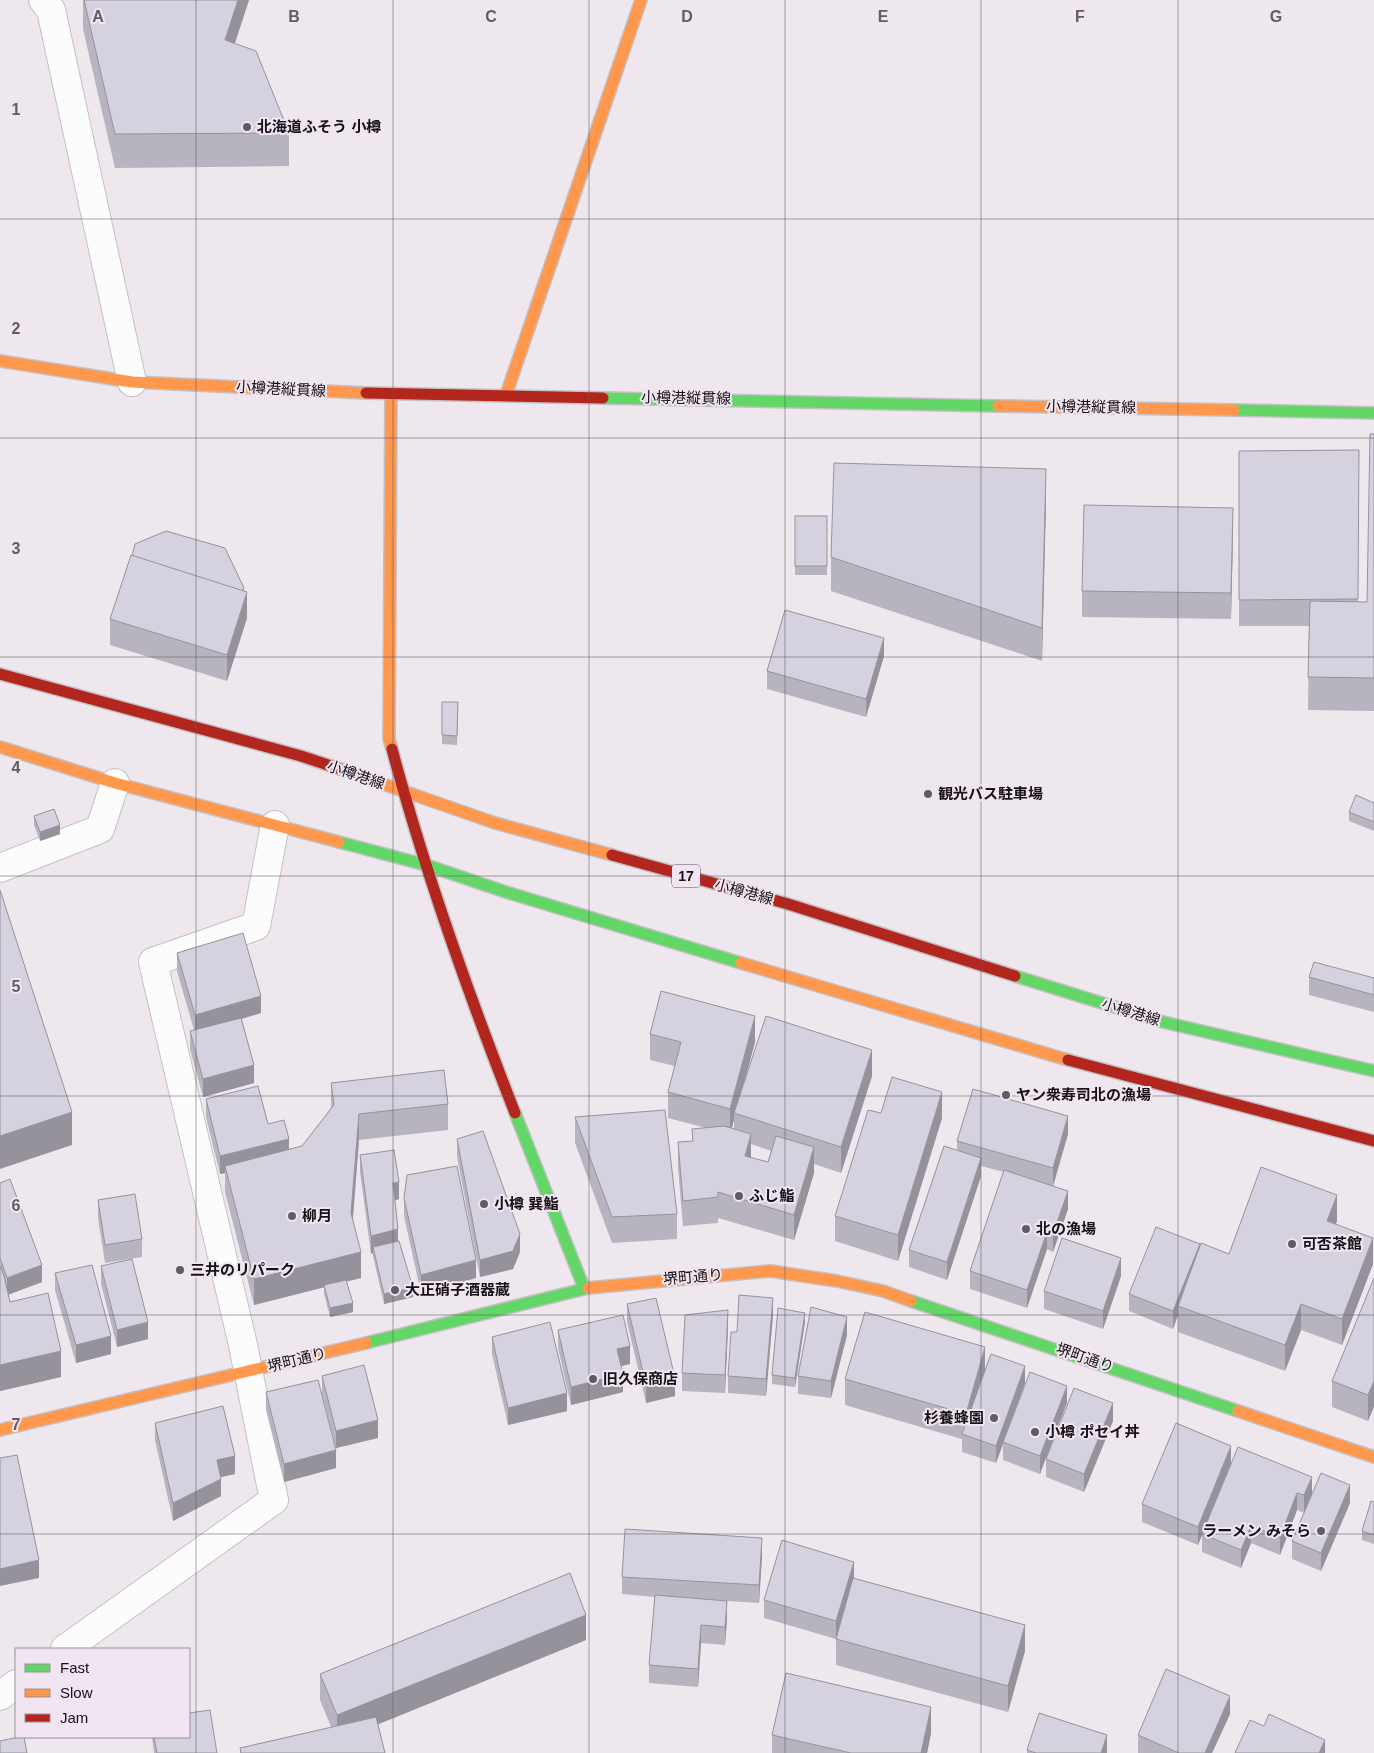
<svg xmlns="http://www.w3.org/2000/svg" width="1374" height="1753" font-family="Helvetica,'Noto Sans JP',sans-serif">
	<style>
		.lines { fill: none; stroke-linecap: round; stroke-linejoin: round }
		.street-casing { stroke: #c4c0c4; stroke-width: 30 }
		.fast-casing { stroke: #c4c0c4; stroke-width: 14 }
		.slow-casing { stroke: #c4c0c4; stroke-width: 14 }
		.jam-casing { stroke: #c4c0c4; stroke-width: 14 }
		.street { stroke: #fcfcfc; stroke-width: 28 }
		.fast { stroke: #63d668; stroke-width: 11 }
		.slow { stroke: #ff974d; stroke-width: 11 }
		.jam { stroke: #b3261e; stroke-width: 11 }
		.wall { fill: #b7b4c0; fill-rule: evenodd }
		.shaded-wall { fill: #95929c }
		.building { fill: #d5d1df; stroke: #95929c }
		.grid { fill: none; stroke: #615c61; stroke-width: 1; stroke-opacity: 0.55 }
		.poi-dot { fill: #615c61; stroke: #f1e5f1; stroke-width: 2 }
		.labels { text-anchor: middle; stroke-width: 4; stroke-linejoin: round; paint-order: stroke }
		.shield { fill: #f1e5f1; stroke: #575157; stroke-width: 1 }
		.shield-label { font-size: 14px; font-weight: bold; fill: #151115 }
		.poi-label { font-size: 15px; font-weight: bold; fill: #151115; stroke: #f1e5f1; text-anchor: start }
		.street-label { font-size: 15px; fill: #151115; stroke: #f1e5f1 }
		.grid-label { font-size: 16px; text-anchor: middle; font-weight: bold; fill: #615c61; stroke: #f1e5f1; stroke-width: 4; stroke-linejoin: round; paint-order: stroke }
	</style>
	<rect width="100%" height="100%" fill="#eee8ee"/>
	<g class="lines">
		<defs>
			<g id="street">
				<path d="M43 0 51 10 132 382"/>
				<path d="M0 868 100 829 115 783"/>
				<path d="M65 1649 274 1500 243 1345 153 962 256 926 275 825"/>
				<path d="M0 1696 16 1684"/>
			</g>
			<g id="fast">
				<path d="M603 398 998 406"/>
				<path d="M1234 410 1374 413"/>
				<path d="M339 842 426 865 509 893 741 963"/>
				<path d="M1015 976 1163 1022 1374 1071"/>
				<path d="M515 1113 584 1288"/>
				<path d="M911 1301 1238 1411"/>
				<path d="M366 1343 588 1288"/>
			</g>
			<g id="slow">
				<path d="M0 361 132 382 366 393"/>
				<path d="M391 394 389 739 392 749"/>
				<path d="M506 395 641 0"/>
				<path d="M998 406 1234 410"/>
				<path d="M0 747 115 783 339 842"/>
				<path d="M340 769 495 823 612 855"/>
				<path d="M741 963 1068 1060"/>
				<path d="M588 1288 770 1271 837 1281 883 1291 911 1301"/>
				<path d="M1238 1411 1374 1457"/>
				<path d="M0 1430 366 1343"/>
			</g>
			<g id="jam">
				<path d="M366 393 603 398"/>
				<path d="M0 674 301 756 340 769"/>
				<path d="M392 749C425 873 468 993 515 1113"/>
				<path d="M612 855 788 904 1015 976"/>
				<path d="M1068 1060 1374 1141"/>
			</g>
		</defs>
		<!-- street casing -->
		<use href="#street" class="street-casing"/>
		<!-- fast casing -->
		<use href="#fast" class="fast-casing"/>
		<!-- slow casing -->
		<use href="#slow" class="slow-casing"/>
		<!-- jam casing -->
		<use href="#jam" class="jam-casing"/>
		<!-- street -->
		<use href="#street" class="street"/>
		<!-- fast -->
		<use href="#fast" class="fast"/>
		<!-- slow -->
		<use href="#slow" class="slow"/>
		<!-- jam -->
		<use href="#jam" class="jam"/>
	</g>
	<!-- wall -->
	<g class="wall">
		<path d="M83 0H249L235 43 289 133V166L115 168 83 29Z"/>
		<path d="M1374 434V711L1308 710 1309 626H1239V451L1359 450 1358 602H1367Z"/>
		<path d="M1046 502 1042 661 831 591V557Z"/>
		<rect x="795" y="516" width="32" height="59"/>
		<path d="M1233 533 1231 619 1082 617V591Z"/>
		<path d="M244 591 247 618 227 681 110 645V619Z"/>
		<path d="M884 656 866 717 767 689V671Z"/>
		<path d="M442 702H458L457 745 442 744Z"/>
		<path d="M1374 803V831L1349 821V812Z"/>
		<path d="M34 816 60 834 40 841 34 825Z"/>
		<path d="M177 953 261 1013 242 1019 254 1083 203 1097 190 1049V1031L194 1030 177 971Z"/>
		<path d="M1309 977 1374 978V1012L1309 995Z"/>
		<path d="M650 1034 755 1042 744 1083 872 1076 841 1173 814 1164V1173L794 1240 718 1218V1223L683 1226 678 1168V1142L692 1141V1129L706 1128 668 1118V1092L675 1066 650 1060ZM734 1119V1129H732ZM751 1144 771 1151 768 1162 751 1158Z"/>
		<path d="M331 1083 448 1104V1130L359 1140 353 1220 361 1278 346 1281 353 1312 330 1317 324 1294V1287L254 1305 225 1192V1173L220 1174 206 1117V1099L268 1124 289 1149 302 1146 331 1108Z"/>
		<path d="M881 1113 942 1118 898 1261 835 1241V1216Z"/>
		<path d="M575 1117 677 1214V1239L612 1243 575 1143Z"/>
		<path d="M1068 1134 1053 1186 1068 1209 1053 1252 1047 1249 1027 1308 970 1289V1271L1004 1172 981 1166V1176L947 1280 909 1267V1250L957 1150V1141Z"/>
		<path d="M457 1139 520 1252 513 1269 480 1277 457 1157Z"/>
		<path d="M360 1155 399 1199 395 1201 398 1241 413 1297 384 1304 373 1256V1253L371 1254 360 1172Z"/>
		<path d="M0 1183 42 1282 8 1295 10 1302 61 1377 0 1391Z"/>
		<path d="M404 1198 476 1278 421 1293 404 1216Z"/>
		<path d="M98 1200 142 1239V1257L105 1263 98 1218Z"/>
		<path d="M1337 1221 1336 1224 1373 1264 1342 1345 1301 1330 1285 1371 1178 1332V1315L1173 1329 1129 1311V1294L1200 1248 1229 1254Z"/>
		<path d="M101 1266 148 1339 117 1347 101 1284Z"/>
		<path d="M55 1273 111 1354 76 1363 55 1290Z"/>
		<path d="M1121 1276 1103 1329 1044 1309V1291Z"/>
		<path d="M1374 1278 1368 1421 1332 1407V1381Z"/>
		<path d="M627 1304 675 1396 646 1403 627 1322Z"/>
		<path d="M773 1315 766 1396 728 1393V1376L737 1332Z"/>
		<path d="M805 1322 795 1387 772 1384V1375Z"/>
		<path d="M728 1328 725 1393 682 1391V1373Z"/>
		<path d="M558 1330 630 1364 621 1366 623 1392 571 1405 558 1348Z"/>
		<path d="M847 1335 831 1398 798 1394V1376Z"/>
		<path d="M492 1337 567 1411 508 1425 492 1354Z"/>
		<path d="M985 1369 1025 1383 1015 1410 1067 1386 1040 1474 1003 1460V1444L996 1463 962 1452V1439L845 1405V1379Z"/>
		<path d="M322 1376 378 1438 336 1448 322 1394Z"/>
		<path d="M266 1392 336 1468 284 1482 266 1410Z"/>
		<path d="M1113 1421 1084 1492 1046 1477V1459Z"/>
		<path d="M155 1423 235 1474 220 1477 221 1496 173 1521 155 1440Z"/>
		<path d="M1231 1463 1312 1494 1350 1503 1321 1571 1292 1559V1541L1304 1513 1297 1510 1280 1555 1251 1543 1241 1568 1202 1552V1534L1215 1504 1198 1545 1142 1522V1504Z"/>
		<path d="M1374 1502V1544L1362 1540V1531Z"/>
		<path d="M762 1556 759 1603 727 1601V1619L725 1645 701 1643 698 1687 649 1683V1665L655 1597 622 1594V1577Z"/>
		<path d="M854 1578 1025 1651 1008 1712 836 1665V1639L764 1618V1600Z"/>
		<path d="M586 1640 378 1724 385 1753H240V1748L331 1727 320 1700V1674Z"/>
		<path d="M1230 1714 1212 1753H1138V1735Z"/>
		<path d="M931 1733 927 1753H772V1735Z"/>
		<path d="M152 1737H189L217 1753H154Z"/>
		<path d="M1027 1750 1106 1753H1027Z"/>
	</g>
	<!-- shaded-wall -->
	<g class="shaded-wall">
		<path d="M238 0H249L225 73V40Z"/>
		<path d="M1046 469V502L1042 661V628Z"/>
		<path d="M1233 508V533L1231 619V593Z"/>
		<path d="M244 588V600L247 592V618L227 681V655L240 593Z"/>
		<path d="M884 638V656L866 717V699Z"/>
		<path d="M60 825V834L40 841V832Z"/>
		<path d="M261 996V1013L195 1032V1015Z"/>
		<path d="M755 1016V1042L736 1113H734V1119L730 1135V1109Z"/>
		<path d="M872 1050V1076L841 1173V1147Z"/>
		<path d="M254 1065V1083L203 1097V1079Z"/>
		<path d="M942 1092V1118L898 1261V1235Z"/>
		<path d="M72 1112V1145L0 1169V1136Z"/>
		<path d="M359 1114V1140L351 1239V1213Z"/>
		<path d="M1068 1116V1134L1053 1186V1168Z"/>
		<path d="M751 1134V1160L745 1156Z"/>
		<path d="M289 1139V1157L225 1166V1173L220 1174V1156Z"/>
		<path d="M814 1147V1173L794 1240V1215Z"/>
		<path d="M981 1158V1176L947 1280V1262Z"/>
		<path d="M399 1182V1199L393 1201V1183Z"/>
		<path d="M1068 1191V1209L1053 1252V1234Z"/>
		<path d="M1337 1195V1221L1327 1247V1221Z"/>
		<path d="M398 1229V1247H373V1253L371 1254V1236Z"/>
		<path d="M1047 1232V1249L1027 1308V1290Z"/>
		<path d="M520 1234V1252L513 1269 480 1277V1260Z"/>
		<path d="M1373 1238V1264L1342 1345V1319Z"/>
		<path d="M1200 1244V1262L1178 1306V1315L1173 1329V1311Z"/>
		<path d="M361 1252V1278L254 1305V1279Z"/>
		<path d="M1121 1258V1276L1103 1329V1311Z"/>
		<path d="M476 1260V1278L421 1293V1275Z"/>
		<path d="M42 1265V1282L7 1295V1278Z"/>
		<path d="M413 1288V1297L384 1304V1294Z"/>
		<path d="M773 1298V1315L766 1396V1379Z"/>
		<path d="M353 1303V1312L330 1317V1308Z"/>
		<path d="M1301 1304V1330L1285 1371V1345Z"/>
		<path d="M728 1310V1328L725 1393V1375Z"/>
		<path d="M805 1313V1322L795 1387V1378Z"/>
		<path d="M847 1317V1335L831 1398V1381Z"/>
		<path d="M148 1322V1339L117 1347V1330Z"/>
		<path d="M111 1336V1354L76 1363V1345Z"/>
		<path d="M630 1346V1364L617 1367V1349Z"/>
		<path d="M985 1347V1373L966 1435V1414Z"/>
		<path d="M61 1351V1377L0 1391V1365Z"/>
		<path d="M1025 1366V1383L996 1463V1446Z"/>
		<path d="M623 1374V1392L571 1405V1387Z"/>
		<path d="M675 1378V1396L646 1403V1385Z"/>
		<path d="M1374 1381V1407L1368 1421V1395Z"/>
		<path d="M1067 1386V1403L1040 1474V1456Z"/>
		<path d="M567 1393V1411L508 1425V1408Z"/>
		<path d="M1113 1403V1421L1084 1492V1474Z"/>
		<path d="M378 1420V1438L336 1448V1431Z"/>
		<path d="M1231 1446V1464L1198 1545V1527Z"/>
		<path d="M336 1450V1468L284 1482V1464Z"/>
		<path d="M235 1456V1474L217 1478V1460Z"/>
		<path d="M1312 1477V1494L1304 1513V1495Z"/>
		<path d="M221 1479V1496L173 1521V1503Z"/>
		<path d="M1350 1485V1503L1321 1571V1553Z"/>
		<path d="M1297 1493V1510L1280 1555V1537Z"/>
		<path d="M1251 1526V1543L1241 1568V1550Z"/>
		<path d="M762 1538V1556L759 1603V1585Z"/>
		<path d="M39 1560V1578L0 1586V1569Z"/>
		<path d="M854 1562V1579L836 1639V1621Z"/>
		<path d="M727 1601V1619L725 1645V1627Z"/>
		<path d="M586 1615V1640L337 1741V1715Z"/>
		<path d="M701 1625V1643L698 1687V1669Z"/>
		<path d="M1025 1625V1651L1008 1712V1686Z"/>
		<path d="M1230 1696V1714L1212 1753H1205Z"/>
		<path d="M931 1707V1733L927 1753H921Z"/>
		<path d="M1107 1735V1753H1101Z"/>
		<path d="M1325 1740V1753H1319Z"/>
	</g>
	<!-- building -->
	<g class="building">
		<path d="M84 0H238L225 40 256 51 289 133 115 134Z"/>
		<path d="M1370 434H1374V678L1308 677 1310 601 1367 602Z"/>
		<path d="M1359 450 1358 599 1239 600V451Z"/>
		<path d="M834 463 1046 469 1042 628 831 557Z"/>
		<path d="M1084 505 1233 508 1231 593 1082 591Z"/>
		<rect x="795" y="516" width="32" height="50"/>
		<path d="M166 531 225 548 244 588 242 591 132 556 135 544Z"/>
		<path d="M131 555 247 592 227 655 110 619Z"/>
		<path d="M785 610 884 638 866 699 767 671Z"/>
		<path d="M442 702H458L457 736 442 735Z"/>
		<path d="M1356 795 1374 803V822L1349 812Z"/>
		<path d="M54 809 60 825 40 832 34 816Z"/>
		<path d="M0 890 72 1112 0 1136Z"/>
		<path d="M243 933 261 996 195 1015 177 953Z"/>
		<path d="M1314 962 1374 978V995L1309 977Z"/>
		<path d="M661 991 755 1016 730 1109 668 1092 681 1042 650 1034Z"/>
		<path d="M766 1016 872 1050 841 1147 734 1113Z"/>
		<path d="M241 1018 254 1065 203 1079 190 1031Z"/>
		<path d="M444 1070 448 1104 359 1114 351 1213 361 1252 254 1279 225 1166 302 1146 334 1105 331 1083Z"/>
		<path d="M892 1077 942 1092 898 1235 835 1216 868 1110 881 1113Z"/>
		<path d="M258 1086 268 1124 284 1120 289 1139 220 1156 206 1099Z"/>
		<path d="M973 1089 1068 1116 1053 1168 957 1141Z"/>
		<path d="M665 1110 677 1214 612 1217 575 1117Z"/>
		<path d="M724 1126 751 1134 745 1156 768 1162 776 1136 814 1147 794 1215 718 1192V1197L683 1201 678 1142 693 1141 692 1129Z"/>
		<path d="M483 1131 520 1234 513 1251 480 1260 457 1139Z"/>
		<path d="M944 1146 981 1158 947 1262 909 1250Z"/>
		<path d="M394 1150 399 1182 393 1183 398 1229 371 1236 360 1155Z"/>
		<path d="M457 1166 476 1260 421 1275 404 1198 407 1175Z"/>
		<path d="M1261 1167 1337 1195 1327 1221 1373 1238 1342 1319 1301 1304 1285 1345 1178 1306 1201 1243 1229 1254Z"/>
		<path d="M1004 1170 1068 1191 1053 1234 1047 1232 1027 1290 970 1271Z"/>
		<path d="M10 1179 42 1265 7 1278 0 1258V1183Z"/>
		<path d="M135 1194 142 1239 105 1245 98 1200Z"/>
		<path d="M1156 1227 1200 1244 1173 1311 1129 1294Z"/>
		<path d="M1062 1238 1121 1258 1103 1311 1044 1291Z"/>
		<path d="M399 1241 413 1288 384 1294 373 1247Z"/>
		<path d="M132 1259 148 1322 117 1330 101 1266Z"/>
		<path d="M92 1265 111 1336 76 1345 55 1273Z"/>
		<path d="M0 1266 4 1276 10 1302 48 1293 61 1351 0 1365Z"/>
		<path d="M1374 1278V1381L1368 1395 1332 1381Z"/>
		<path d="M346 1280 353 1303 330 1308 324 1285Z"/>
		<path d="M739 1295 773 1298 766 1379 728 1376 731 1332H737Z"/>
		<path d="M656 1298 675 1378 646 1385 627 1304Z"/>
		<path d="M811 1307 847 1317 831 1381 798 1376Z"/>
		<path d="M778 1308 805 1313 795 1378 772 1375Z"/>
		<path d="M728 1310 725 1375 682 1373 685 1315Z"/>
		<path d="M865 1312 985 1347 966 1414 845 1379Z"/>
		<path d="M623 1315 630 1346 617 1349 623 1374 571 1387 558 1330Z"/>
		<path d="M550 1322 567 1393 508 1408 492 1337Z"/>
		<path d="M991 1354 1025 1366 996 1446 962 1434Z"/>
		<path d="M364 1365 378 1420 336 1431 322 1376Z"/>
		<path d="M1030 1372 1067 1386 1040 1456 1003 1442Z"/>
		<path d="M318 1380 336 1450 284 1464 266 1392Z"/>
		<path d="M1074 1388 1113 1403 1084 1474 1046 1459Z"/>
		<path d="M223 1406 235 1456 217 1460 221 1479 173 1503 155 1423Z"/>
		<path d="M1176 1423 1231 1446 1198 1527 1142 1504Z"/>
		<path d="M1238 1447 1312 1477 1304 1495 1297 1493 1280 1537 1251 1526 1241 1550 1202 1534Z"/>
		<path d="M17 1455 39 1560 0 1569V1458Z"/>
		<path d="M1321 1473 1350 1485 1321 1553 1292 1541Z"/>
		<path d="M1371 1501 1374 1502V1535L1362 1531Z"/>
		<path d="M625 1529 762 1538 759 1585 622 1577Z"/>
		<path d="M782 1540 854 1562 836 1621 764 1600Z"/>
		<path d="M570 1573 586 1615 337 1715 320 1674Z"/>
		<path d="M853 1578 1025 1625 1008 1686 836 1639Z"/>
		<path d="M655 1595 727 1601 725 1627 701 1625 698 1669 649 1665Z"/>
		<path d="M1166 1669 1230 1696 1205 1753H1179L1138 1735Z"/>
		<path d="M786 1673 931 1707 921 1753H851L772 1735Z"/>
		<path d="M210 1710 217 1753H157L154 1737H189V1713Z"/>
		<path d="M1039 1713 1107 1735 1101 1753H1036L1027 1750Z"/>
		<path d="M1269 1714 1325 1740 1319 1753H1235L1250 1720 1264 1726Z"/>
		<path d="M376 1717 385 1753H241L240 1748Z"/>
		<path d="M19 1737H24L27 1753H0V1741Z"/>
	</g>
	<!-- grid -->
	<path class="grid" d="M196 0V1753M393 0V1753M589 0V1753M785 0V1753M981 0V1753M1178 0V1753M0 219H1374M0 438H1374M0 657H1374M0 876H1374M0 1096H1374M0 1315H1374M0 1534H1374"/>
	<!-- markers -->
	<g class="poi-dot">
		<circle cx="247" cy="127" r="5"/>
		<circle cx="928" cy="794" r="5"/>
		<circle cx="1006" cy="1095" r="5"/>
		<circle cx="739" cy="1196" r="5"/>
		<circle cx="484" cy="1204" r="5"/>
		<circle cx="292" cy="1216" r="5"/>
		<circle cx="1026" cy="1229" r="5"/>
		<circle cx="1292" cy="1244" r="5"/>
		<circle cx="180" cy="1270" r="5"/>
		<circle cx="395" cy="1290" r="5"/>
		<circle cx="593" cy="1379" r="5"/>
		<circle cx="994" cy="1418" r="5"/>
		<circle cx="1035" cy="1432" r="5"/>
		<circle cx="1321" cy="1531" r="5"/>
	</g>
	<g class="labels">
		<!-- shield labels -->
		<rect class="shield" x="672" y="864.5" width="28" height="23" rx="4"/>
		<g class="shield-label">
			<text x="686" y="881">17</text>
		</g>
		<!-- poi labels -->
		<g class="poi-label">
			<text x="257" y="132">北海道ふそう 小樽</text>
			<text x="938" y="799">観光バス駐車場</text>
			<text x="1016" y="1100">ヤン衆寿司北の漁場</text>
			<text x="749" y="1201">ふじ鮨</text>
			<text x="494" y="1209">小樽 巽鮨</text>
			<text x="302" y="1221">柳月</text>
			<text x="1036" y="1234">北の漁場</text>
			<text x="1302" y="1249">可否茶館</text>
			<text x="190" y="1275">三井のリパーク</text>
			<text x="405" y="1295">大正硝子酒器蔵</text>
			<text x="603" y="1384">旧久保商店</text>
			<text x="984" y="1423" text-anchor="end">杉養蜂園</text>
			<text x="1045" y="1437">小樽 ポセイ丼</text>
			<text x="1311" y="1536" text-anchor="end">ラーメン みそら</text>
		</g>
		<!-- street labels -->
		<g class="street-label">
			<text transform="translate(281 389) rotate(3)" y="5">小樽港縦貫線</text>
			<text transform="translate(686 398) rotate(1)" y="5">小樽港縦貫線</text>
			<text transform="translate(1091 407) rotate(1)" y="5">小樽港縦貫線</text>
			<text transform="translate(356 775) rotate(19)" y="5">小樽港線</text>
			<text transform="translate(744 892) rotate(15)" y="5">小樽港線</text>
			<text transform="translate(1131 1012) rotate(17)" y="5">小樽港線</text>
			<text transform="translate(693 1277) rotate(-5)" y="5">堺町通り</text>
			<text transform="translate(1085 1358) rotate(19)" y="5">堺町通り</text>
			<text transform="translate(297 1360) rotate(-14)" y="5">堺町通り</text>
		</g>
	</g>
	<g class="grid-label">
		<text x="98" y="22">A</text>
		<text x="294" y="22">B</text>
		<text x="491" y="22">C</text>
		<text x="687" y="22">D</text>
		<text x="883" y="22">E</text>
		<text x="1080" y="22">F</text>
		<text x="1276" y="22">G</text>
		<text x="16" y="115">1</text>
		<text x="16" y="334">2</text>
		<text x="16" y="554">3</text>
		<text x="16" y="773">4</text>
		<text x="16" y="992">5</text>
		<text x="16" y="1211">6</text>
		<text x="16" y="1430">7</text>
	</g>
	<!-- legend -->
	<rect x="15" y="1648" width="175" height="90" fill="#f1e5f1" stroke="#999099"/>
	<rect x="25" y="1664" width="25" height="8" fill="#63d668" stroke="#999099"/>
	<text x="60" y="1673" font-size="15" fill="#151115">Fast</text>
	<rect x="25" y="1689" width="25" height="8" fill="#ff974d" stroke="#999099"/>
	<text x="60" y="1698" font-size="15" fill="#151115">Slow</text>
	<rect x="25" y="1714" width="25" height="8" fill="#b3261e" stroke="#999099"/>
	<text x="60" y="1723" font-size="15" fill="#151115">Jam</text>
</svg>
